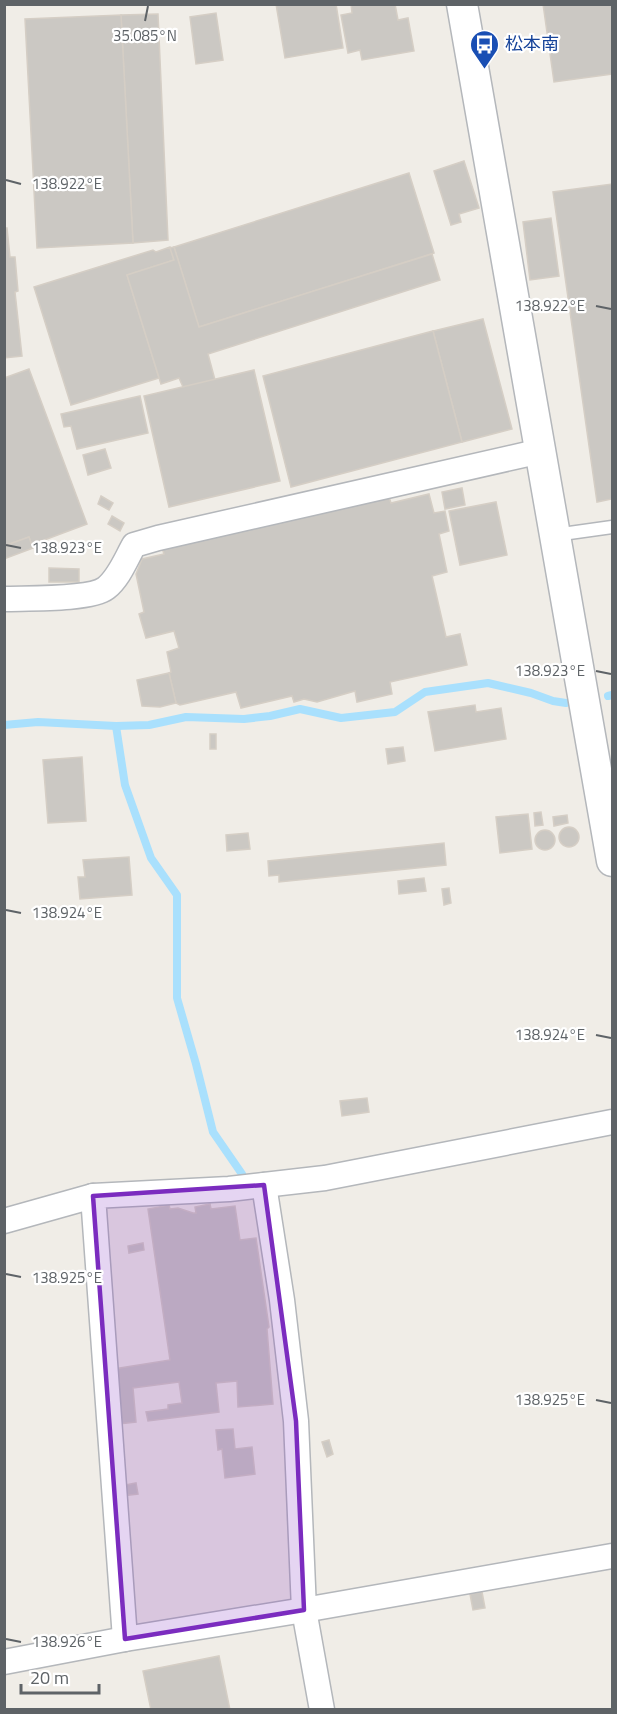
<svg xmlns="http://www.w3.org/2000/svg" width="617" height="1714" font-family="'Titillium Web','Noto Sans JP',sans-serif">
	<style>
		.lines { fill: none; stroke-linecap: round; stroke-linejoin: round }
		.stream { stroke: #a9e0fd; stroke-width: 8 }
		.building { fill: #cbc8c3; stroke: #d5cec5; stroke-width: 1.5 }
		.service-casing { stroke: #b4b7bb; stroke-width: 15 }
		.minor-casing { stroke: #b4b7bb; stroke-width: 27 }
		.tertiary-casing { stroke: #b4b7bb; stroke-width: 33 }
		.service { stroke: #fff; stroke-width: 12 }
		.minor { stroke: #fff; stroke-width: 24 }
		.tertiary { stroke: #fff; stroke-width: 30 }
		.marked { fill: #7b2cbf; fill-opacity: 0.2; stroke: #7b2cbf; stroke-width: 4.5; stroke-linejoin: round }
		.ticks { fill: none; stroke: #5e6367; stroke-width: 2 }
		.labels { text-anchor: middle; stroke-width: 4.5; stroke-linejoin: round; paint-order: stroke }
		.transit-label { font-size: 18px; fill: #164399; stroke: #fff; text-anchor: start }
		.ticks-label { font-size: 15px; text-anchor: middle; fill: #5e6367; stroke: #fff; stroke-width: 4.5; stroke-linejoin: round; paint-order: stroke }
	</style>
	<rect width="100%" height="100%" fill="#f0ede7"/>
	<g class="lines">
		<!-- stream -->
		<g class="stream">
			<path d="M608 696 612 695"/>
			<path d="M4 725 38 722 116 726 149 725 186 717 244 719 270 716 300 709 341 718 395 712 425 692 488 683 531 693 553 701 566 703"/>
			<path d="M116 726 125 785 151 858 177 895V998L196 1064 213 1132 242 1174"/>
		</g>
	</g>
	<!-- building -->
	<g class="building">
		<path d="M276 4H336L343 48 285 58Z"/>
		<path d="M351 4H395L398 20 408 18 414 51 362 60 360 50 348 53 341 15 352 13Z"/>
		<path d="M543 4H612V74L554 82Z"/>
		<path d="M216 13 223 60 196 64 190 17Z"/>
		<path d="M158 14 168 240 133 243 121 15Z"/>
		<path d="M121 15 133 243 37 248 25 19Z"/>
		<path d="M464 161 479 208 459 214 461 222 451 225 434 171Z"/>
		<path d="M409 173 434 253 199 327 174 247Z"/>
		<path d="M612 184V499L597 502 553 192Z"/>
		<path d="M551 218 559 276 530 280 523 222Z"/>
		<path d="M4 228H7L10 257H15L18 291 15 292 22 356 4 358Z"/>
		<path d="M170 247 174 260 127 275 159 378 71 405 34 287 153 250 156 252Z"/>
		<path d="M174 247 199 327 432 254 440 280 208 354 215 380 183 387 179 378 161 384 127 275 174 260 170 248Z"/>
		<path d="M483 319 512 429 462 442 433 331Z"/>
		<path d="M433 331 462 442 291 487 263 376Z"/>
		<path d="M29 369 87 524 31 545 29 537 4 546V378Z"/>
		<path d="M254 370 280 481 169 507 144 396Z"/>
		<path d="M140 396 148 433 77 449 71 426 64 427 61 414Z"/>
		<path d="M105 449 111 468 88 475 83 455Z"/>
		<path d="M462 488 465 505 445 509 442 492Z"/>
		<path d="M429 494 434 513 445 511 449 531 439 534 447 572 432 576 446 637 460 634 467 665 390 682 392 694 357 702 355 691 317 702 304 699 294 702 292 696 241 708 236 692 180 705 176 703 169 673 171 672 167 652 179 648 174 631 146 638 139 614 144 612 136 574 142 559 164 554 162 548 389 497 391 503Z"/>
		<path d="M101 496 113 503 109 510 98 504Z"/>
		<path d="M496 502 507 555 460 565 449 511Z"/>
		<path d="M112 516 124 523 120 531 108 524Z"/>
		<path d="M29 537 33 548 4 559V546Z"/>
		<path d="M49 568 79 569V582H49Z"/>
		<path d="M169 673 176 703 160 707 142 706 137 680Z"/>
		<path d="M475 705 476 712 501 708 506 739 435 751 428 712Z"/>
		<rect x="210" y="734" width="6" height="15"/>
		<path d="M403 747 405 761 388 764 386 749Z"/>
		<path d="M82 757 86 821 48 823 43 760Z"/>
		<path d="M541 812 543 825 535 826 534 813Z"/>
		<path d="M528 814 532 849 500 853 496 817Z"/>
		<path d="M567 815 568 823 554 826 553 817Z"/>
		<circle cx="569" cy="837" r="10"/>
		<circle cx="545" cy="840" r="10"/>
		<path d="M248 833 250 849 227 851 226 835Z"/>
		<path d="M444 843 446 865 279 882V875L269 876 268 861Z"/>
		<path d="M129 857 132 895 80 899 78 877H85L83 860Z"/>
		<path d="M424 878 426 891 399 894 398 881Z"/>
		<path d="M449 888 451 903 444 905 442 889Z"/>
		<path d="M367 1098 369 1112 342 1116 340 1101Z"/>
		<path d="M210 1204 211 1209 235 1206 240 1240 256 1238 269 1327 267 1329 273 1404 238 1407 237 1381 216 1383 219 1412 148 1421 146 1412 168 1409V1405L182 1403 179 1382 133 1388 136 1422 119 1424 114 1369 170 1360 148 1209 169 1205 170 1209 178 1208 193 1213H196L195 1207Z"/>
		<path d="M143 1243 144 1250 129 1253 128 1246Z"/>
		<path d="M233 1429 235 1449 252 1447 255 1474 225 1478 222 1449 218 1450 216 1430Z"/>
		<path d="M329 1440 333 1454 327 1457 322 1442Z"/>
		<path d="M136 1483 138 1494 122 1496 120 1486Z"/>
		<path d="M482 1592 485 1608 473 1610 470 1594Z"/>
		<path d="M219 1656 230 1710H151L143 1671Z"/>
	</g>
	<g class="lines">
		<defs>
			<path id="service" d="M555 535 612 527"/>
			<g id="minor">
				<path d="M4 599C26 598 91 600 106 588 119 578 126 559 134 545L158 538 541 451"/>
				<path d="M264 1185 282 1300 296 1421 304 1610 322 1710"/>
				<path d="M4 1221 93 1196"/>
				<path d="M125 1639 304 1610 612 1556"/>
				<path d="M4 1662 125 1639 93 1196 229 1189 325 1178 612 1122"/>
			</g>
			<path id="tertiary" d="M462 4 612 861"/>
		</defs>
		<!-- service casing -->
		<use href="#service" class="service-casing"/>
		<!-- minor casing -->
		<use href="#minor" class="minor-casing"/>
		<!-- tertiary casing -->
		<use href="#tertiary" class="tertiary-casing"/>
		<!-- service -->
		<use href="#service" class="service"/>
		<!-- minor -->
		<use href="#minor" class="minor"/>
		<!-- tertiary -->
		<use href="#tertiary" class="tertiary"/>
	</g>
	<!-- marked area -->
	<path class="marked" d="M264 1185 296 1421 304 1610 125 1639 93 1196Z"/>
	<!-- ticks -->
	<path class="ticks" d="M145 21 148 6M6 180 21 184M596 306 611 309M6 545 21 548M596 671 611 674M6 910 21 913M596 1035 611 1038M6 1274 21 1277M596 1400 611 1403M6 1639 21 1642"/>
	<!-- icons -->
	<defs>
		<symbol id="bus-pin" viewBox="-11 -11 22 30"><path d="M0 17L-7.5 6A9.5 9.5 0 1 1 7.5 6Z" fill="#1a4fb4" stroke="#fff"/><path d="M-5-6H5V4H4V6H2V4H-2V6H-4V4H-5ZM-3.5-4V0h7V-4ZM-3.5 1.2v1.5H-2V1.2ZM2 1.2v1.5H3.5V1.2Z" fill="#fff"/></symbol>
	</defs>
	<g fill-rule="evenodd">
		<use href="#bus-pin" x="468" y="28" width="33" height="45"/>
	</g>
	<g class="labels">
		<!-- transit labels -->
		<g class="transit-label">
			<text x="505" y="50">松本南</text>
		</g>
	</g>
	<g class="ticks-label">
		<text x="145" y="41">35.085°N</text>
		<text x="67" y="189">138.922°E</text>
		<text x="550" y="311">138.922°E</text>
		<text x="67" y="553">138.923°E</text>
		<text x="550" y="676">138.923°E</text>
		<text x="67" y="918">138.924°E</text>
		<text x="550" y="1040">138.924°E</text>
		<text x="67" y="1283">138.925°E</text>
		<text x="550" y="1405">138.925°E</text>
		<text x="67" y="1647">138.926°E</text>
	</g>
	<!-- border -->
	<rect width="617" height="1714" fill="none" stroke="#5e6367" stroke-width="12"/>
	<!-- scale -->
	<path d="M21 1684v9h78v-9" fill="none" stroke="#5e6367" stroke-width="3"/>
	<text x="30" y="1684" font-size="18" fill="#5e6367" stroke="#ffffff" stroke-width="4.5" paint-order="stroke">20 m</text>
</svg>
